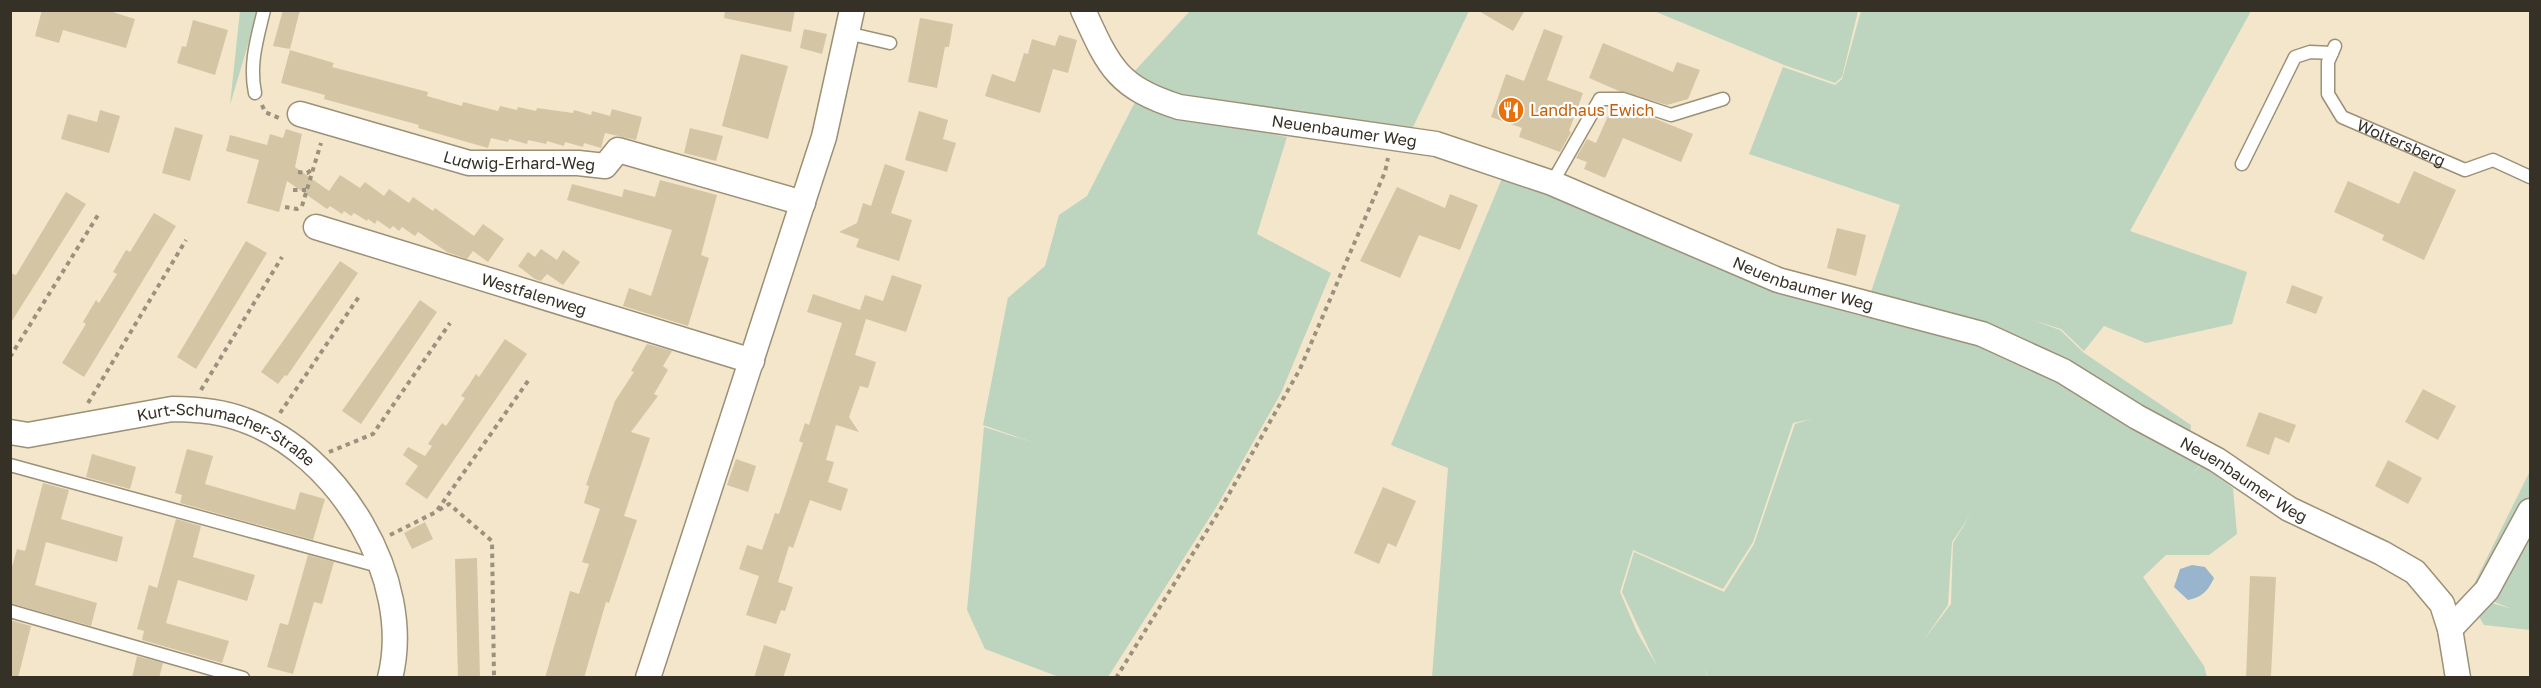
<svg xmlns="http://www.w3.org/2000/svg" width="2541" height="688" font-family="'Golos Text',sans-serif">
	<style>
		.green { fill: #bdd4bf; fill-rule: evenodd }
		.water { fill: #99b4cd }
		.building { fill: #d4c5a5 }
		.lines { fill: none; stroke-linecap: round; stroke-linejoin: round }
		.lane-casing { stroke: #9c9077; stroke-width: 15 }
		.street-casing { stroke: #9c9077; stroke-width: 27 }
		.path { stroke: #9a917e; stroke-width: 4; stroke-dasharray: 4.5 4.5; stroke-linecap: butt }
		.lane { stroke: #fff; stroke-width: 12 }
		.street { stroke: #fff; stroke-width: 24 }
		.labels { text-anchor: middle; stroke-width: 4.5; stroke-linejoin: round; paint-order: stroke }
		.food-label { font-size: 16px; fill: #c56008; stroke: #fff; text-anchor: start }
		.street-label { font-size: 16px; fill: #363127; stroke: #fff }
	</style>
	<rect width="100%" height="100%" fill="#f3e6cb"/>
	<!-- green -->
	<g class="green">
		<path d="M240 11H258L230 105Z"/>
		<path d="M1190 11H1469L1412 129 1300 115 1305 107 1299 115 1183 101 1131 75Z"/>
		<path d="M1654 11H1858L1842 77 1835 83 1784 65Z"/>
		<path d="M1861 11H2251L2130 231 2247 272 2232 324 2146 343 2104 326 2084 351 2061 329 2032 320 2060 330 2084 353 2191 425 2190 433 2201 464 2191 475 2201 465 2233 488 2237 534 2209 555H2166L2143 577 2204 666 2207 677 1709 678 1703 666 1708 677H1432L1448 468 1391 445 1503 176 1588 209 1780 293 1860 316 1870 295 1900 205 1749 154 1783 67 1835 85 1842 79ZM1811 419 1795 424 1754 544 1724 592 1634 552 1622 592 1657 666 1637 632 1620 592 1633 550 1723 589 1753 542 1793 423ZM1971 514 1953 543 1951 604 1923 641 1948 605 1952 542Z"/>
		<path d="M1135 102 1171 115 1287 137 1257 234 1331 273 1281 393 1217 506 1108 677H1059L985 649 967 610 984 427 1041 445 983 425 1008 297 1014 299 1009 297 1045 266 1059 215 1087 196Z"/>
		<path d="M2530 471V630L2484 625 2478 615 2480 608 2492 603 2512 609 2470 592Z"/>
	</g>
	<!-- water -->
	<path class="water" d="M2192 565 2205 567 2214 578C2208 591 2202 597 2188 600L2174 587 2180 569Z"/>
	<!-- building -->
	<g class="building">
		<path d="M42 10H106L135 19 126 48 63 30 59 43 35 36Z"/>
		<path d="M283 10H300L290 49 273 46Z"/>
		<path d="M725 10H795L791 32 724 18Z"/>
		<path d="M1477 10H1525L1513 31Z"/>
		<path d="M920 18 953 24 949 47H945L937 88 908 82Z"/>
		<path d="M193 20 228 30 215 75 177 63 182 46 186 47Z"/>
		<path d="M804 29 827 34 822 54 800 48Z"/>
		<path d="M1544 29 1563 36 1547 80 1583 93 1569 131 1571 132 1560 152 1519 137 1522 128 1491 117 1506 74 1524 81Z"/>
		<path d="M1059 35 1077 40 1068 73 1053 69 1040 113 985 96 992 74 1015 82 1024 53 1028 54 1032 39 1055 46Z"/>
		<path d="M1603 43 1673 72 1677 62 1700 70 1688 99 1667 105 1619 91 1589 78Z"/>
		<path d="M290 50 334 63 332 67 428 92 427 96 462 106 463 102 498 111 500 106 517 110 518 107 536 111 537 108 573 113 574 110 591 115 592 111 610 116 612 109 642 117 636 140 605 133 601 148 584 143 583 147 565 142 564 146 547 141 546 144 528 140 527 144 509 139 508 142 491 138 488 148 418 128 419 125 324 99 325 95 281 83Z"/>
		<path d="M741 54 788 66 768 139 722 126Z"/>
		<path d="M1612 107H1622L1651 117 1693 134 1681 162 1623 138 1605 178 1584 169 1587 162 1576 158 1587 139 1596 143Z"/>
		<path d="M100 110 120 116 109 153 61 139 68 114 97 122Z"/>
		<path d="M919 111 948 120 943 139 956 143 947 172 905 160Z"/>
		<path d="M175 127 203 135 190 181 162 173Z"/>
		<path d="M690 128 723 136 716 161 684 153Z"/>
		<path d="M286 129 302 134 295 167 329 191 340 175 360 188 365 182 384 196 389 189 409 203 413 197 433 211 435 208 474 236 483 224 504 239 488 262 473 251 467 259 447 252 418 232 415 236 402 227 399 231 393 226 390 229 377 220 375 224 368 219 367 221 354 213 351 216 344 211 342 214 330 206 327 209 287 181 279 212 247 203 259 160 226 151 230 135 267 145 270 134 283 138Z"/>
		<path d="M885 164 905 171 891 213 912 220 899 261 856 247 859 239 839 232 857 223 863 203 871 206Z"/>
		<path d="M2414 171 2456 190 2424 260 2382 240 2384 235 2334 212 2348 181 2399 204Z"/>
		<path d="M660 180 717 195 701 255 709 258 688 326 623 306 629 288 651 296 672 230 567 200 572 184 622 197 624 189 655 197Z"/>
		<path d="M1397 187 1445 208 1450 194 1478 205 1460 250 1419 235 1400 278 1360 261Z"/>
		<path d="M66 192 86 204 10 324V273L16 275Z"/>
		<path d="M154 213 176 226 84 377 62 363 86 324 83 322 96 300 99 303 117 274 113 272 126 250 130 252Z"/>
		<path d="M1837 228 1866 235 1856 276 1827 268Z"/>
		<path d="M246 241 267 253 196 369 177 357Z"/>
		<path d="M541 249 557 260 563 250 580 262 563 285 547 274 541 281 535 279 518 266 528 252 535 257Z"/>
		<path d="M340 261 358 273 287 376 285 375 278 384 261 372Z"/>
		<path d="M892 275 922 285 906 332 866 319 855 355 876 362 868 388 860 386 849 417 859 432 836 425 826 460 834 462 828 482 848 489 841 511 810 500 793 548 789 546 778 582 793 587 785 611 781 610 776 624 746 615 759 576 739 569 747 545 762 550 775 513 779 514 803 443 799 441 805 423 809 425 842 323 807 312 813 294 860 310 865 295 883 301Z"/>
		<path d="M2292 285 2323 297 2316 314 2286 303Z"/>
		<path d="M420 300 437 312 361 424 342 411Z"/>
		<path d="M505 339 527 354 427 499 405 484 418 466 403 455 408 447 425 456 432 446 428 444 442 423 446 426 465 398 461 396 469 385 476 374 479 377Z"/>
		<path d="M647 344 672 351 663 366 668 370 654 394 658 396 631 432 650 438 624 516 637 520 609 603 606 602 584 678H545L570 591 579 594 589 564 582 562 600 509 584 503 589 486 586 485 615 401 634 372 631 371Z"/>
		<path d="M2423 389 2456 406 2438 440 2405 422Z"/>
		<path d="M2259 412 2296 425 2289 443 2275 437 2269 455 2246 446Z"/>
		<path d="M187 449 213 456 205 484 295 510 300 492 325 499 313 540 180 503 182 495 175 493Z"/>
		<path d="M92 454 136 467 130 489 86 477Z"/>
		<path d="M736 459 756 466 748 492 727 485Z"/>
		<path d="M2388 460 2422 478 2408 504 2375 486Z"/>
		<path d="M43 483 69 490 61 519 123 537 117 562 46 542 35 585 97 603 91 626 10 603V574L17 549 25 551Z"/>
		<path d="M1383 487 1416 501 1396 547 1388 543 1379 564 1354 553Z"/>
		<path d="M176 519 201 526 193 557 255 575 247 601 178 580 166 623 229 641 222 663 142 640 144 631 137 629 149 585 157 588Z"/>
		<path d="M425 522 433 539 412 549 404 533Z"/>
		<path d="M308 555 334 562 322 604 314 602 293 674 267 667 280 623 288 625Z"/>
		<path d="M477 558 480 678H458L455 559Z"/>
		<path d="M2250 576 2276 577 2271 675 2269 678H2246Z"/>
		<path d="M10 620 31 626 18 678H10Z"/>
		<path d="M764 645 791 654 783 678H754Z"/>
		<path d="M137 656 163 663 159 678H132Z"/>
	</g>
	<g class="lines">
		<defs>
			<g id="lane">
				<path d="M847 33 890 43"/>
				<path id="s1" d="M2335 46 2328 62V94L2342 117 2465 170 2493 160 2530 177"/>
				<path d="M255 93C249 64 257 39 264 10"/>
				<path d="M2242 164 2295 57 2310 52 2332 53"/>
				<path d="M1552 183 1600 99H1623L1671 115 1723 99"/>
				<path d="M10 465 382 567"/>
				<path d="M10 611 243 678"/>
			</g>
			<g id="street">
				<path id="s2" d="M1083 10C1109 67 1117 87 1179 107L1436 144 1552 183 1778 280 1982 334 2063 371 2137 417 2217 460 2289 509 2382 553 2415 572 2442 604 2450 629 2458 678"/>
				<path id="s3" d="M300 114 469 163H578L605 166 618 150 803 203"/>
				<path id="s4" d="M316 227 752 361"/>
				<path id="s5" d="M10 432 28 435 172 409C197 409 221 411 244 420 338 453 415 579 390 678"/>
				<path d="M2450 629 2487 590 2530 511"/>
				<path d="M648 678 824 137 852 10"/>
			</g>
		</defs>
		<!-- lane casing -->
		<use href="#lane" class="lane-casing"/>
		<!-- street casing -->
		<use href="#street" class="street-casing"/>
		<!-- path -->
		<g class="path">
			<path d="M262 105 265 112 279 118"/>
			<path d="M298 172 307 173 313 169"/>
			<path d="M293 190H306"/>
			<path d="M285 207 297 209 302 206 321 143"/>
			<path d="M10 357 98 215"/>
			<path d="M201 390 282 257"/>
			<path d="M88 403 186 240"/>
			<path d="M280 413 360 295"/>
			<path d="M329 452 373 434 450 323"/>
			<path d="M439 510 449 504 492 541 494 678"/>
			<path d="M390 535 436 512 528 381"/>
			<path d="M1116 678 1221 508 1300 369 1385 172 1388 158"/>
		</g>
		<!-- lane -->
		<use href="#lane" class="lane"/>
		<!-- street -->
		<use href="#street" class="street"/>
	</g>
	<!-- icons -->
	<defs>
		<symbol id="restaurant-disc" viewBox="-11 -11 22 22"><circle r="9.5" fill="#e8710a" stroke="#fff"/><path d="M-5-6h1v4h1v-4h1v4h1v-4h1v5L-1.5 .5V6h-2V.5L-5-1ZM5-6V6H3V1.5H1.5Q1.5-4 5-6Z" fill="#fff"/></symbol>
	</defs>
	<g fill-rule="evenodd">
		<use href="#restaurant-disc" x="1496" y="95" width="30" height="30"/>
	</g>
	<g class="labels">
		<!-- food labels -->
		<g class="food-label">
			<text x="1530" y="116">Landhaus Ewich</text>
		</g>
		<!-- street labels -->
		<g class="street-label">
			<text dy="6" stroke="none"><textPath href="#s2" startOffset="310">Neuenbaumer Weg</textPath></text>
			<text dy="6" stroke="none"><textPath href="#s1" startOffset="141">Woltersberg</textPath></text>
			<text dy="6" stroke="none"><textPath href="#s3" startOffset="226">Ludwig-Erhard-Weg</textPath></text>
			<text dy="6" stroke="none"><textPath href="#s2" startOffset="796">Neuenbaumer Weg</textPath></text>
			<text dy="6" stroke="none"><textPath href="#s4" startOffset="228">Westfalenweg</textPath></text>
			<text dy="6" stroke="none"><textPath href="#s5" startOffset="224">Kurt-Schumacher-Straße</textPath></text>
			<text dy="6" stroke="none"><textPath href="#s2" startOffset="1282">Neuenbaumer Weg</textPath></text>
		</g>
	</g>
	<!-- border -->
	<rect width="2541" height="688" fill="none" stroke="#363127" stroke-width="24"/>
</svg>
